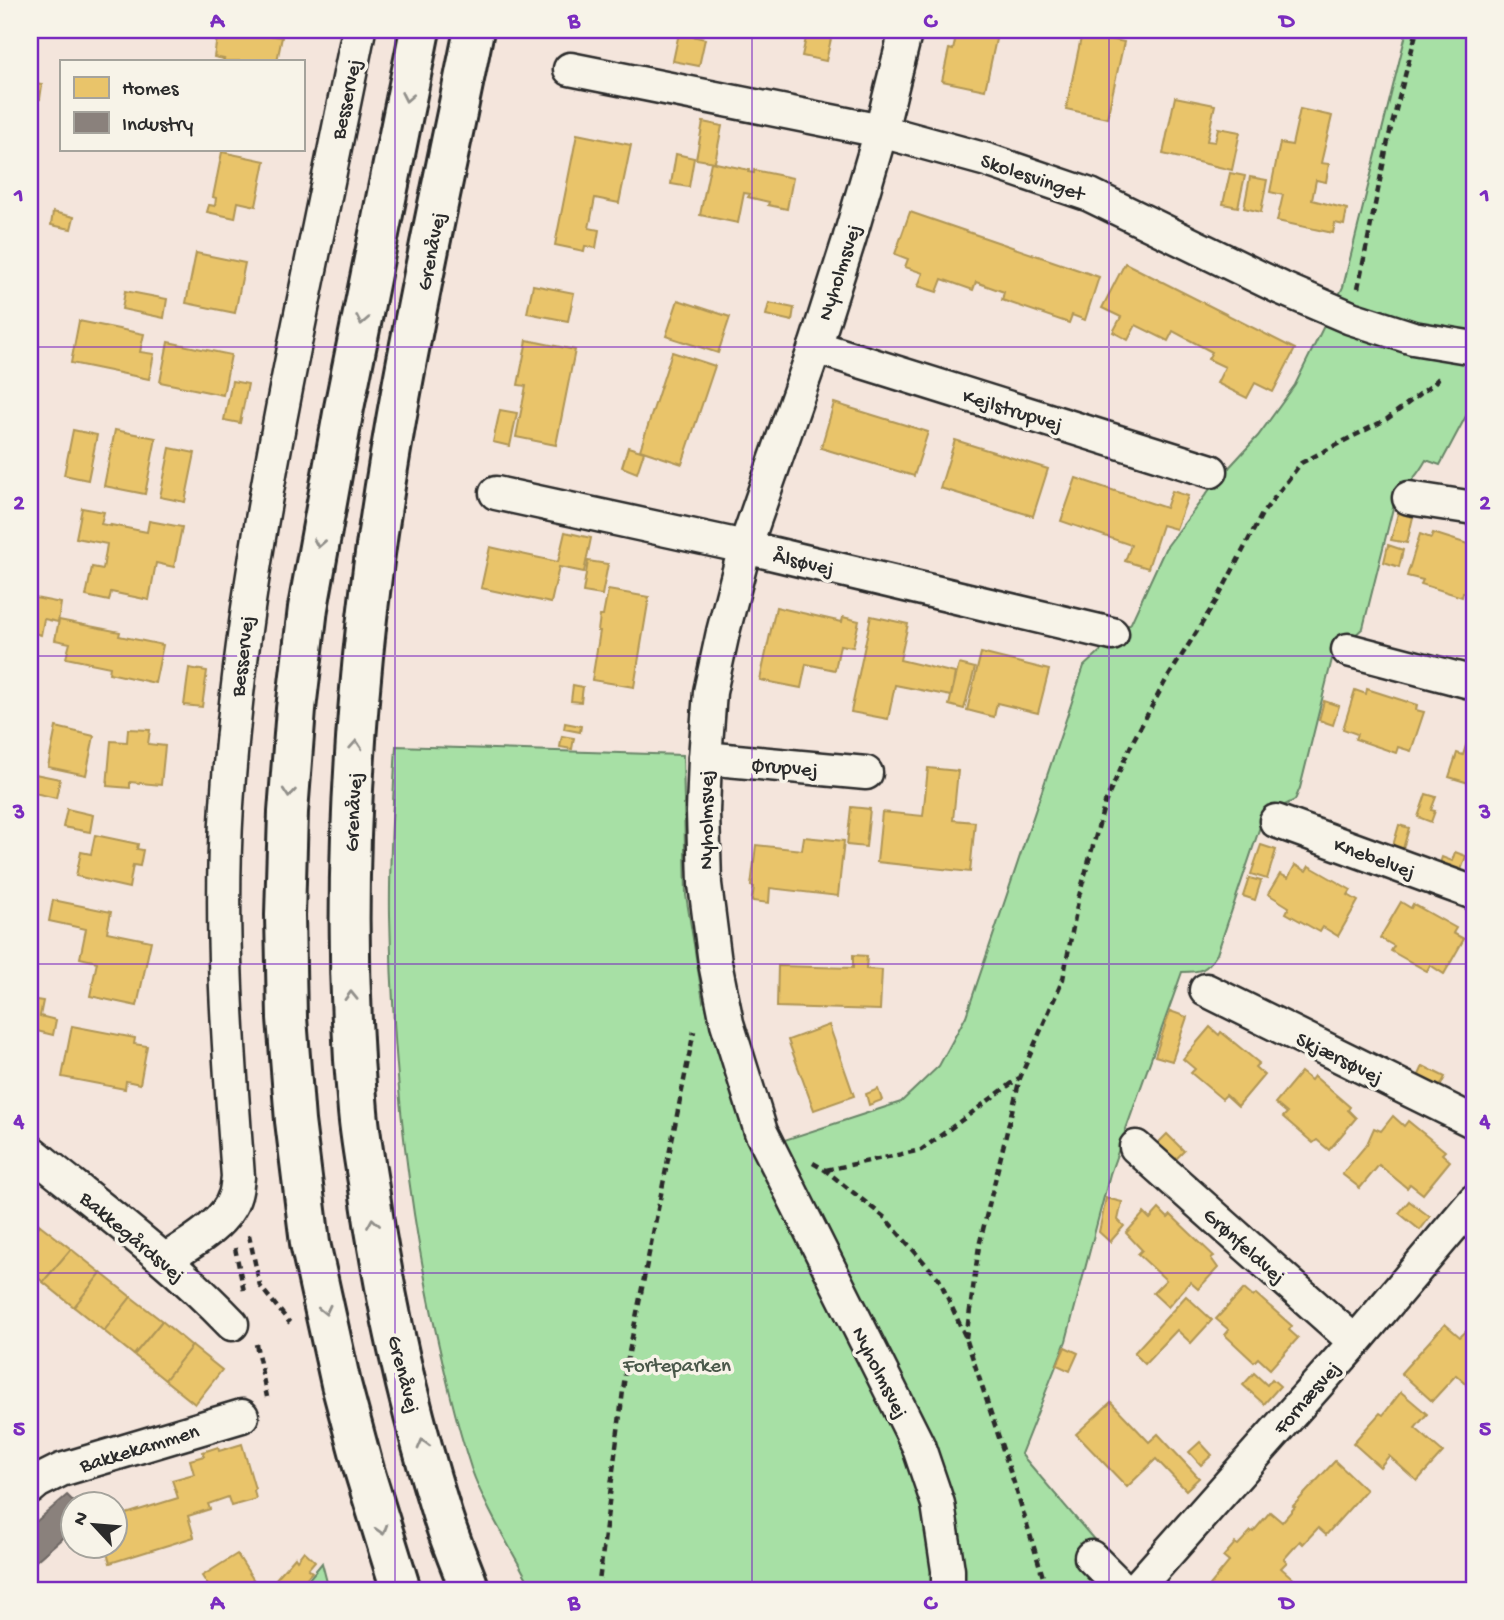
<svg xmlns="http://www.w3.org/2000/svg" width="1504" height="1620" font-family="'Gochi Hand',sans-serif">
	<style>
		.green { fill: #a7e0a5; stroke: #698668; stroke-width: 2 }
		.homes { fill: #e9c46a; stroke: #b09657; stroke-width: 2 }
		.industry { fill: #8a817c; stroke: #6e6764; stroke-width: 2 }
		.lines { fill: none; stroke-linecap: round; stroke-linejoin: round }
		.street-casing { stroke: #2b2b2b; stroke-width: 37 }
		.secondary-casing { stroke: #2b2b2b; stroke-width: 44 }
		.path { stroke: #2b2b2b; stroke-width: 4.5; stroke-dasharray: 7 5; stroke-linecap: butt }
		.street { stroke: #f7f3e8; stroke-width: 32 }
		.secondary { stroke: #f7f3e8; stroke-width: 38 }
		.oneway { stroke: #918f8a }
		.grid { fill: none; stroke: #7b2cbf; stroke-width: 2; stroke-opacity: 0.55 }
		.labels { text-anchor: middle; stroke-width: 7; stroke-linejoin: round; paint-order: stroke }
		.street-label { font-size: 21px; fill: #2b2b2b; stroke: #f7f3e8 }
		.park-label { font-size: 21px; fill: #4a584a; stroke: #f7f3e8 }
		.neatline { fill: none; stroke: #7b2cbf; stroke-width: 2.5 }
		.grid-label { font-size: 23px; text-anchor: middle; font-weight: bold; fill: #7b2cbf }
	</style>
	<rect width="100%" height="100%" fill="#f4e5dc"/>
	<filter id="ink" filterUnits="userSpaceOnUse"><feTurbulence type="fractalNoise" baseFrequency=".0143" numOctaves="2"/><feDisplacementMap in="SourceGraphic" scale="14" xChannelSelector="R" yChannelSelector="G"/><feConvolveMatrix kernelMatrix="1 2 1 2 8 2 1 2 1" color-interpolation-filters="sRGB"/></filter>
	<g filter="url(#ink)">
		<!-- green -->
		<g class="green">
			<path d="M1407 30H1474V401L1440 465 1426 460C1418 474 1411 483 1397 492L1363 628 1352 638 1337 639 1300 788 1295 800 1283 806 1266 809 1217 954C1206 971 1201 972 1182 972L1110 1174 1066 1341 1021 1454 1137 1590H533C512 1550 486 1510 471 1468 455 1419 444 1369 433 1319 405 1186 392 1051 390 915 389 859 393 802 396 746L683 755 686 895 703 1001 704 999 711 1026 754 1150 901 1102 939 1066 966 1016 1084 666 1131 623 1165 549 1213 485 1258 436 1295 385 1343 287Z"/>
			<path d="M322 1563 329 1590H300Z"/>
		</g>
		<!-- homes -->
		<g class="homes">
			<path d="M230 30H267L266 35 282 37 277 61H223L224 59 214 57 217 38 228 40Z"/>
			<path d="M791 30H833L826 61 802 56 806 38 790 35Z"/>
			<path d="M955 30H998L985 90 942 81 949 49 953 50 956 37H953Z"/>
			<path d="M679 33 705 39 699 66 673 61Z"/>
			<path d="M1082 33 1124 42 1107 118 1066 109Z"/>
			<path d="M30 83 42 85 40 99 30 97Z"/>
			<path d="M1175 97 1215 105 1207 141 1215 142 1218 128 1240 132 1232 170 1163 154Z"/>
			<path d="M1300 109 1332 116 1321 163 1329 164 1326 182 1316 180 1312 200 1347 209 1344 225 1335 223 1333 233 1277 221 1283 195 1270 192 1280 143 1292 145Z"/>
			<path d="M703 122 722 126 715 162 696 159Z"/>
			<path d="M577 134 631 145 619 203 595 198 589 228 599 230 596 248 585 246 584 251 555 245Z"/>
			<path d="M222 152 265 161 256 206 238 202 235 218 207 212 209 205 215 206 216 198 213 197Z"/>
			<path d="M676 154 694 158 689 187 671 184Z"/>
			<path d="M711 162 749 170 748 172 754 173V170L793 178 787 209 768 205 769 202 748 197 750 194 744 193 738 223 700 215Z"/>
			<path d="M1230 173 1245 176 1238 207 1223 204Z"/>
			<path d="M1250 177 1267 180 1261 212 1244 208Z"/>
			<path d="M53 212 74 217 71 229 51 225Z"/>
			<path d="M910 212 1099 277 1085 320 1072 315 1069 323 1002 300 1004 292 976 282 973 290 942 279 937 292 918 286 923 273 905 267 908 259 895 254Z"/>
			<path d="M196 253 245 263 235 313 186 303Z"/>
			<path d="M1125 263 1295 349 1273 392 1255 383 1247 398 1217 383 1225 367 1208 359 1212 352 1173 331 1168 341 1136 325 1128 340 1113 332 1121 317 1102 308Z"/>
			<path d="M533 285 574 293 568 321 527 313Z"/>
			<path d="M125 291 167 299 164 318 122 309Z"/>
			<path d="M678 300 730 317 718 353 666 336Z"/>
			<path d="M769 303 794 308 792 321 766 315Z"/>
			<path d="M79 321 144 334 140 352 154 354 149 379 71 363Z"/>
			<path d="M527 340 575 350 556 445 516 437 526 386 518 385Z"/>
			<path d="M168 342 231 355 223 395 160 382Z"/>
			<path d="M672 352 715 366 682 464 640 450Z"/>
			<path d="M232 381 248 384 240 423 224 420Z"/>
			<path d="M834 403 928 432 914 476 821 448Z"/>
			<path d="M500 410 517 413 510 446 493 442Z"/>
			<path d="M73 430 97 435 88 480 64 475Z"/>
			<path d="M115 430 156 438 145 494 104 486Z"/>
			<path d="M955 440 1048 469 1033 516 940 488Z"/>
			<path d="M628 447 644 452 637 473 622 467Z"/>
			<path d="M170 448 195 453 185 502 160 497Z"/>
			<path d="M1076 478 1166 508 1172 491 1188 496 1176 529 1162 525 1148 568 1125 561 1131 545 1061 521Z"/>
			<path d="M82 508 104 512 101 524 111 526V525L147 532 149 521 182 527 174 567 156 563 149 600 111 592 109 601 86 596 92 567 103 569 107 544 76 538Z"/>
			<path d="M1398 513 1413 517 1407 543 1391 540Z"/>
			<path d="M565 532 591 538 584 572 559 567 551 603 481 588 490 547 558 562Z"/>
			<path d="M1433 533 1474 546V595L1463 592 1462 597 1421 584 1423 580 1407 576 1420 534 1431 538Z"/>
			<path d="M1388 545 1403 550 1399 567 1384 562Z"/>
			<path d="M588 561 608 564 602 595 583 592Z"/>
			<path d="M608 590 649 597 634 687 592 680 600 631H598L600 616H603Z"/>
			<path d="M30 597 61 603 58 622 44 619 41 635 30 632Z"/>
			<path d="M776 607 842 622 843 617 859 621 853 647 840 645 835 670 806 664 801 688 760 680Z"/>
			<path d="M871 616 908 624 900 660 955 673 951 696 895 685 888 719 851 712Z"/>
			<path d="M59 620 120 632 119 636 163 645 155 683 109 673 110 667 66 658 70 643 55 640Z"/>
			<path d="M981 653 1049 670 1038 713 997 703 994 717 967 710Z"/>
			<path d="M959 664 975 668 964 709 949 705Z"/>
			<path d="M189 668 207 671 202 707 184 705Z"/>
			<path d="M573 685 583 687 581 702 571 701Z"/>
			<path d="M1367 689 1417 705 1416 710 1424 712 1411 751 1398 747 1396 753 1355 739 1357 734 1343 729 1355 690 1366 694Z"/>
			<path d="M1324 701 1339 706 1333 725 1319 720Z"/>
			<path d="M1474 720V777L1472 784 1449 777 1457 753 1463 755Z"/>
			<path d="M565 723 581 726 580 732 564 729Z"/>
			<path d="M56 727 94 736 86 775 48 767Z"/>
			<path d="M128 729 150 730 148 744 165 746 161 785 130 782V788L107 786 111 741 127 742Z"/>
			<path d="M562 736 574 738 572 749 560 747Z"/>
			<path d="M928 768 958 771 953 820 975 822 970 872 877 862 882 812 923 816Z"/>
			<path d="M30 773 60 779 56 798 30 792Z"/>
			<path d="M1426 794 1436 797 1431 810 1435 811 1431 822 1418 817Z"/>
			<path d="M851 807 870 809 866 847 847 845Z"/>
			<path d="M67 809 93 815 90 832 63 827Z"/>
			<path d="M1399 825 1409 828 1402 852 1392 849Z"/>
			<path d="M95 835 138 844 137 849 143 850 140 866 133 865 129 888 76 876 81 852 91 854Z"/>
			<path d="M804 837 844 841 838 896 770 888 769 903 752 901 754 887 751 886 756 845 802 850Z"/>
			<path d="M1261 845 1276 850 1267 879 1251 874Z"/>
			<path d="M1455 852 1466 856 1460 873 1439 866 1442 857 1452 861Z"/>
			<path d="M1295 865 1306 871 1309 866 1351 890 1348 895 1358 901 1338 936 1323 927 1320 932 1286 913 1289 907 1268 894 1280 874 1288 878Z"/>
			<path d="M1249 878 1261 881 1255 900 1243 896Z"/>
			<path d="M53 900 111 912 107 932 151 941 137 1006 90 996 97 962 80 958 86 929 49 921Z"/>
			<path d="M1401 902 1411 908 1413 904 1456 928 1453 933 1464 939 1444 974 1430 965 1427 971 1391 951 1394 946 1380 938Z"/>
			<path d="M853 955 867 956 866 969 882 970 880 1010 777 1007 778 966 853 968Z"/>
			<path d="M30 999 43 1001 40 1016 56 1020 53 1035 37 1031 30 1064Z"/>
			<path d="M1170 1011 1187 1017 1172 1061 1155 1056Z"/>
			<path d="M829 1025 854 1096 814 1110 788 1040Z"/>
			<path d="M72 1026 135 1038 134 1044 147 1046 140 1084 126 1081 125 1089 62 1077Z"/>
			<path d="M1210 1027 1219 1035 1221 1032 1259 1063 1255 1067 1264 1075 1238 1106 1226 1095 1222 1099 1191 1073 1195 1069 1183 1059Z"/>
			<path d="M1423 1066 1445 1077 1440 1087 1418 1077Z"/>
			<path d="M1301 1072 1311 1080 1314 1076 1350 1107 1348 1110 1356 1118 1329 1150 1317 1140 1313 1143 1283 1117 1287 1113 1275 1103Z"/>
			<path d="M878 1089 882 1100 869 1105 866 1094Z"/>
			<path d="M1393 1116 1404 1126 1408 1121 1445 1151 1442 1154 1450 1161 1423 1194 1410 1184 1407 1188 1379 1165 1360 1188 1342 1174 1367 1144 1374 1128 1381 1131Z"/>
			<path d="M1167 1134 1184 1151 1174 1161 1157 1144Z"/>
			<path d="M1106 1198 1122 1202 1118 1220 1124 1226 1110 1242 1099 1232Z"/>
			<path d="M1409 1201 1430 1217 1420 1230 1399 1213Z"/>
			<path d="M1159 1209 1168 1218 1171 1215 1214 1256 1211 1258 1218 1268 1198 1289 1190 1282 1168 1307 1153 1293 1166 1280 1138 1254 1142 1250 1126 1233 1144 1213 1150 1219Z"/>
			<path d="M30 1216 40 1225 30 1238Z"/>
			<path d="M40 1225 71 1249 43 1282 30 1271V1238Z"/>
			<path d="M71 1249 101 1273 74 1307 43 1282Z"/>
			<path d="M101 1273 131 1297 104 1331 74 1307Z"/>
			<path d="M1244 1289 1253 1297 1256 1294 1292 1326 1289 1330 1298 1338 1270 1369 1258 1358 1254 1362 1225 1335 1229 1330 1216 1319Z"/>
			<path d="M1186 1296 1212 1320 1191 1343 1177 1330 1145 1364 1134 1353Z"/>
			<path d="M131 1297 162 1321 134 1355 104 1331Z"/>
			<path d="M162 1321 192 1346 165 1380 134 1355Z"/>
			<path d="M1445 1324 1460 1337 1474 1324V1391L1456 1375 1432 1401 1401 1373Z"/>
			<path d="M192 1346 222 1370 195 1404 165 1380Z"/>
			<path d="M1065 1347 1078 1353 1070 1371 1057 1365Z"/>
			<path d="M1254 1373 1267 1385 1272 1379 1280 1386 1264 1404 1243 1385Z"/>
			<path d="M1401 1392 1427 1414 1415 1428 1443 1452 1417 1481 1389 1456 1380 1467 1353 1443 1380 1413 1383 1415Z"/>
			<path d="M1111 1402 1149 1442 1158 1434 1199 1478 1186 1490 1156 1459 1127 1487 1076 1434Z"/>
			<path d="M1200 1442 1212 1455 1201 1465 1189 1452Z"/>
			<path d="M242 1444 255 1489 254 1490 256 1499 231 1506 228 1497 208 1504 210 1509 188 1516 194 1537 110 1563 105 1546H116V1517L178 1498 172 1480 194 1474 190 1460 204 1456 203 1452 218 1447 219 1451Z"/>
			<path d="M1335 1461 1366 1490 1326 1535 1318 1528 1303 1544 1300 1541 1284 1559 1287 1562 1281 1568 1306 1590H1216L1210 1585 1229 1562 1223 1557 1235 1543 1238 1545 1251 1531 1253 1532 1270 1512 1282 1522 1295 1507 1293 1506Z"/>
			<path d="M304 1551 315 1561 308 1569 312 1572 296 1590 267 1589 295 1557 297 1560Z"/>
			<path d="M237 1554 260 1590H211L202 1576Z"/>
		</g>
		<!-- industry -->
		<path class="industry" d="M67 1495 76 1504H74V1528L30 1566V1527Z"/>
		<g class="lines">
			<defs>
				<g id="street">
					<path d="M906 30 881 131 849 240 815 347 745 547 723 632 710 692 705 758 703 812 705 884 715 963 727 1023 761 1132 918 1445 938 1504 948 1570V1590"/>
					<path d="M570 69 881 131 987 160 1090 195 1281 288 1351 318 1413 338 1474 348"/>
					<path d="M815 347 1211 471"/>
					<path d="M496 493 745 547 1112 634"/>
					<path d="M1409 498 1474 508"/>
					<path d="M1348 650 1474 683"/>
					<path d="M705 758 866 773"/>
					<path d="M1276 821 1474 893"/>
					<path d="M1206 990 1474 1122"/>
					<path d="M1136 1147 1355 1342"/>
					<path d="M30 1151C99 1207 171 1260 232 1324"/>
					<path d="M165 1260C189 1244 227 1224 235 1195 237 1189 237 1183 238 1177 229 1053 219 929 227 805 238 636 269 470 303 304 322 213 340 121 359 30"/>
					<path d="M30 1488 37 1482 61 1470 242 1416"/>
					<path d="M1091 1557 1124 1590"/>
					<path d="M1135 1590 1355 1342 1474 1201"/>
				</g>
				<g id="secondary">
					<path d="M401 1590 364 1470 341 1384 310 1243 295 1121 287 1018 285 915 288 812 296 709 308 608 344 408 420 30"/>
					<path d="M470 1590C460 1563 448 1536 440 1508 407 1401 383 1292 368 1182 364 1158 360 1134 358 1111 343 946 349 781 367 618 389 421 435 224 474 30"/>
				</g>
			</defs>
			<!-- street casing -->
			<use href="#street" class="street-casing"/>
			<!-- secondary casing -->
			<use href="#secondary" class="secondary-casing"/>
			<!-- path -->
			<g class="path">
				<path d="M1358 288 1389 136 1417 30"/>
				<path d="M813 1163 825 1170 884 1217 939 1279 966 1338 1016 1489 1047 1590"/>
				<path d="M826 1170 921 1150 1019 1078"/>
				<path d="M249 1235 260 1286 290 1323"/>
				<path d="M235 1248 244 1291"/>
				<path d="M966 1338 979 1246 1020 1078 1063 979 1079 896 1105 803 1133 741 1165 682 1218 598 1262 514 1301 463 1387 419 1432 385 1442 375"/>
				<path d="M256 1344 267 1397"/>
				<path d="M598 1590 626 1367 694 1031"/>
			</g>
			<!-- street -->
			<use href="#street" class="street"/>
			<!-- secondary -->
			<use href="#secondary" class="secondary"/>
		</g>
		<!-- one-way arrows -->
		<defs><path id="oneway-chevron" d="M-2-3.5L2.5 0L-2 3.5" fill="none" stroke-width="1.6" stroke-linecap="round" stroke-linejoin="round" transform="scale(1.75)"/></defs>
		<g class="oneway">
			<use href="#oneway-chevron" transform="translate(407 97) rotate(101)"/>
			<use href="#oneway-chevron" transform="translate(362 320) rotate(101)"/>
			<use href="#oneway-chevron" transform="translate(319 543) rotate(100)"/>
			<use href="#oneway-chevron" transform="translate(356 745) rotate(-86)"/>
			<use href="#oneway-chevron" transform="translate(289 793) rotate(95)"/>
			<use href="#oneway-chevron" transform="translate(351 996) rotate(-91)"/>
			<use href="#oneway-chevron" transform="translate(373 1223) rotate(-99)"/>
			<use href="#oneway-chevron" transform="translate(325 1310) rotate(77)"/>
			<use href="#oneway-chevron" transform="translate(423 1444) rotate(-105)"/>
			<use href="#oneway-chevron" transform="translate(382 1530) rotate(73)"/>
		</g>
	</g>
	<!-- grid -->
	<path class="grid" d="M395 30V1590M752 30V1590M1109 30V1590M30 347H1474M30 656H1474M30 964H1474M30 1273H1474"/>
	<g class="labels">
		<!-- street labels -->
		<g class="street-label">
			<text transform="translate(345 99) rotate(-78)" y="7">Besservej</text>
			<text transform="translate(1033 176) rotate(19)" y="7">Skolesvinget</text>
			<text transform="translate(430 251) rotate(-79)" y="7">Grenåvej</text>
			<text transform="translate(838 272) rotate(-72)" y="7">Nyholmsvej</text>
			<text transform="translate(1013 409) rotate(17)" y="7">Kejlstrupvej</text>
			<text transform="translate(804 561) rotate(13)" y="7">Ålsøvej</text>
			<text transform="translate(241 656) rotate(-83)" y="7">Besservej</text>
			<text transform="translate(785 766) rotate(5)" y="7">Ørupvej</text>
			<text transform="translate(352 812) rotate(-87)" y="7">Grenåvej</text>
			<text transform="translate(705 820) rotate(-90)" y="7">Nyholmsvej</text>
			<text transform="translate(1375 857) rotate(20)" y="7">Knebelvej</text>
			<text transform="translate(1340 1057) rotate(26)" y="7">Skjærsøvej</text>
			<text transform="translate(133 1236) rotate(40)" y="7">Bakkegårdsvej</text>
			<text transform="translate(1245 1245) rotate(42)" y="7">Grønfeldvej</text>
			<text transform="translate(881 1372) rotate(63)" y="7">Nyholmsvej</text>
			<text transform="translate(405 1374) rotate(76)" y="7">Grenåvej</text>
			<text transform="translate(1306 1397) rotate(-49)" y="7">Fornæsvej</text>
			<text transform="translate(139 1447) rotate(-17)" y="7">Bakkekammen</text>
		</g>
		<!-- park labels -->
		<g class="park-label">
			<text x="677" y="1371">Forteparken</text>
		</g>
	</g>
	<!-- margin -->
	<rect width="1504" height="1620" fill="none" stroke="#f7f3e8" stroke-width="77"/>
	<!-- legend -->
	<rect x="60" y="60" width="245" height="91" fill="#f7f3e8" stroke="#a5a39c" stroke-width="2"/>
	<rect x="74" y="77" width="35" height="21" fill="#e9c46a" stroke="#a5a39c" stroke-width="2"/>
	<text x="122" y="94" font-size="21" fill="#2b2b2b">Homes</text>
	<rect x="74" y="112" width="35" height="21" fill="#8a817c" stroke="#a5a39c" stroke-width="2"/>
	<text x="122" y="130" font-size="21" fill="#2b2b2b">Industry</text>
	<!-- north arrow -->
	<g transform="translate(94 1525) rotate(296)"><circle r="33" fill="#f7f3e8" stroke="#a5a39c" stroke-width="2"/>
	<path d="M0-5L12 26L0 18L-12 26Z" fill="#2b2b2b"/>
	<text y="-10" font-size="19" font-weight="bold" text-anchor="middle" fill="#2b2b2b">N</text>
	</g>
	<rect x="38" y="38" width="1428" height="1544" class="neatline"/>
	<g class="grid-label">
		<text x="217" y="27">A</text>
		<text x="574" y="27">B</text>
		<text x="930" y="27">C</text>
		<text x="1287" y="27">D</text>
		<text x="19" y="201">1</text>
		<text x="1485" y="201">1</text>
		<text x="19" y="509">2</text>
		<text x="1485" y="509">2</text>
		<text x="19" y="818">3</text>
		<text x="1485" y="818">3</text>
		<text x="19" y="1127">4</text>
		<text x="1485" y="1127">4</text>
		<text x="19" y="1435">5</text>
		<text x="1485" y="1435">5</text>
		<text x="217" y="1609">A</text>
		<text x="574" y="1609">B</text>
		<text x="930" y="1609">C</text>
		<text x="1287" y="1609">D</text>
	</g>
</svg>
